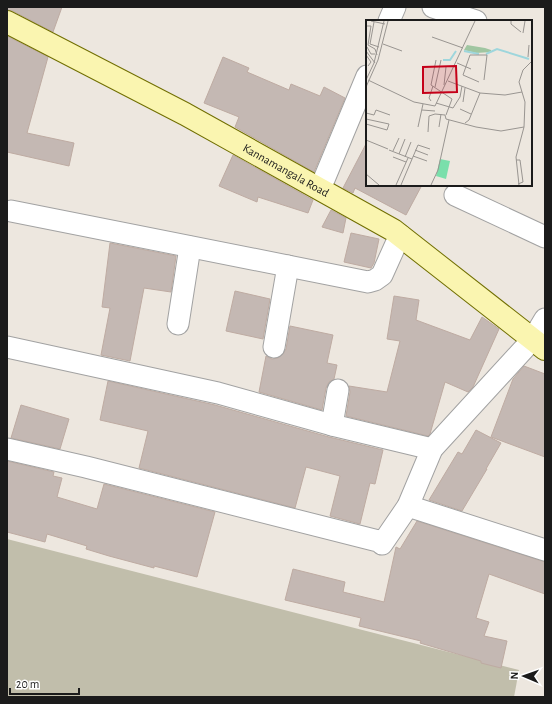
<svg xmlns="http://www.w3.org/2000/svg" width="552" height="704" font-family="'Alegreya Sans',sans-serif">
	<style>
		.construction { fill: #c1beab }
		.building { fill: #c4b8b3; stroke: #beaba2 }
		.lines { fill: none; stroke-linecap: round; stroke-linejoin: round }
		.street-casing { stroke: #a2a2a2; stroke-width: 23 }
		.secondary-casing { stroke: #716f02; stroke-width: 24 }
		.street { stroke: #fff; stroke-width: 21 }
		.secondary { stroke: #faf5b0; stroke-width: 22 }
		.labels { text-anchor: middle; stroke-width: 4; stroke-linejoin: round; paint-order: stroke }
		.street-label { font-size: 12px; fill: #1b1b1b; stroke: #fff }
		.inset-river { fill: none; stroke: #9ed6dc; stroke-width: 2 }
		.inset-road { fill: none; stroke: #999591; stroke-width: 1 }
		.view { fill: #c50019; fill-opacity: 0.15; stroke: #c50019; stroke-width: 2 }
		.inset-edge { fill: none; stroke: #1b1b1b; stroke-width: 2 }
	</style>
	<rect width="100%" height="100%" fill="#ede7df"/>
	<!-- construction -->
	<path class="construction" d="M7 539 519 670 514 697H7Z"/>
	<!-- building -->
	<g class="building">
		<path d="M7 7H62L53 32 13 11 7 10Z"/>
		<path d="M7 36 48 57 27 133 74 143 69 166 7 152Z"/>
		<path d="M223 57 249 68 247 72 289 90 291 84 320 96 324 87 345 98 314 172 235 127 239 117 204 103Z"/>
		<path d="M367 142V185H422L406 215 355 188 353 193 343 188Z"/>
		<path d="M233 155 313 200 308 213 258 197 257 202 219 186Z"/>
		<path d="M331 210 346 218 343 233 322 227Z"/>
		<path d="M351 233 379 239 374 263 371 268 344 262Z"/>
		<path d="M110 243 176 256 171 292 144 288 130 361 101 355 110 308 102 307Z"/>
		<path d="M235 291 270 299 263 339 226 331Z"/>
		<path d="M394 296 419 300 416 320 470 340 482 317 499 329 473 387 468 392 445 382 430 434 428 436 346 416 350 392 349 386 387 392 400 341 387 339Z"/>
		<path d="M290 326 333 335 327 363 337 365 334 379 329 382 326 388 322 410 259 392 266 356 272 359 278 358 283 354 286 349Z"/>
		<path d="M524 366 545 374V457L491 437 513 379Z"/>
		<path d="M108 381 215 405 329 437 383 450 375 484 370 483 360 524 330 516 340 476 306 467 295 508 139 468 148 431 100 420Z"/>
		<path d="M21 405 69 419 60 449 11 438Z"/>
		<path d="M476 430 501 443 486 469H487L462 511 429 500 458 452 462 454Z"/>
		<path d="M7 461 54 472 53 476 62 478 57 497 97 509 104 484 215 512 197 577 154 566V568L109 556 86 549 87 546 47 534 45 542 7 532Z"/>
		<path d="M417 521 545 562V594L489 574 476 618 489 622 484 636 507 641 501 668 481 663V661L420 643 421 641 359 626 361 618 285 600 293 569 345 582 343 592 384 602 396 547 400 549Z"/>
	</g>
	<g class="lines">
		<defs>
			<g id="street">
				<path d="M433 7 476 21"/>
				<path d="M389 21 395 7"/>
				<path d="M320 189 367 76"/>
				<path d="M455 195 545 237"/>
				<path d="M11 211 368 282 375 280 382 275 400 235"/>
				<path d="M178 324 190 247"/>
				<path d="M7 347 218 393 332 425 432 449"/>
				<path d="M274 347 288 266"/>
				<path d="M332 425 338 390"/>
				<path d="M7 449 86 467 382 542V544L408 506 432 449 533 339 545 319"/>
				<path d="M408 506 545 550"/>
			</g>
			<g id="secondary">
				<path id="s1" d="M7 22 185 114 393 230 545 349"/>
			</g>
		</defs>
		<!-- street casing -->
		<use href="#street" class="street-casing"/>
		<!-- secondary casing -->
		<use href="#secondary" class="secondary-casing"/>
		<!-- street -->
		<use href="#street" class="street"/>
		<!-- secondary -->
		<use href="#secondary" class="secondary"/>
	</g>
	<g class="labels">
		<!-- street labels -->
		<g class="street-label">
			<text dy="4" stroke="none"><textPath href="#s1" startOffset="316">Kannamangala Road</textPath></text>
		</g>
	</g>
	<!-- overview -->
	<g transform="translate(366 20)">
		<rect width="166" height="166" fill="#ede7df"/>
		<path d="M101 25 119 28 125 30V32L110 33 98 30Z" fill="#a0c6a1"/>
		<path d="M74 139 84 141 80 159 70 156Z" fill="#7adfab"/>
		<path class="inset-river" d="M98 31 113 34M120 34 131 29 163 39M77 40H84L90 31"/>
		<path class="inset-road" d="M5 1 19 4M145 1V4L155 12M8 2 4 24 13 27M0 6H5L2 25M157 13 159 1M66 17 97 28M17 24 36 31M2 25 9 29 11 35M1 27 5 34H9M0 31 9 43M0 35 5 42 2 46M162 37 163 25M70 40 65 65 86 79 80 95M91 43 105 49M0 60 8 43 18 1M2 60 48 82 69 86 109 1M82 61 114 73 139 75 156 72M113 62 97 55 104 35H121L118 60M78 65 80 47M0 67 12 40 22 1M69 67 75 40M65 81 63 78 67 66M97 82 99 68M70 83 87 88 94 77 96 66M94 89 105 94M56 90 69 91M0 93 8 95 10 90 24 95M0 99 23 104 21 110 0 104M99 103 103 100 114 73M52 107 57 84M73 107 75 94M62 112 63 96 69 94 79 95 80 99 110 107 135 111 158 107M0 120 22 129M23 130 46 139M49 130 62 135M27 131 33 118M33 134 39 119M47 136 61 141M27 137 40 142M39 137 45 122M150 140H154L157 162 152 164M0 154 13 165M30 165 42 138M35 165 52 125 64 129M65 165 72 150 83 100M153 165 150 137 158 107 159 82 153 62 157 50 166 41"/>
		<path class="view" d="M90 46 91 72 57 73V47Z"/>
		<rect width="166" height="166" class="inset-edge"/>
	</g>
	<!-- border -->
	<rect width="552" height="704" fill="none" stroke="#1b1b1b" stroke-width="16"/>
	<!-- north arrow -->
	<g transform="translate(524 676) rotate(272)" stroke="#ffffff" stroke-width="3" paint-order="stroke">
	<path d="M0-3L7 15L0 10L-7 15Z" fill="#1b1b1b"/>
	<text y="-6" font-size="11" font-weight="bold" text-anchor="middle" fill="#1b1b1b">N</text>
	</g>
	<!-- scale -->
	<path d="M10 688v6h69v-6" fill="none" stroke="#1b1b1b" stroke-width="2"/>
	<text x="16" y="688" font-size="12" fill="#1b1b1b" stroke="#ffffff" stroke-width="3" paint-order="stroke">20 m</text>
</svg>
